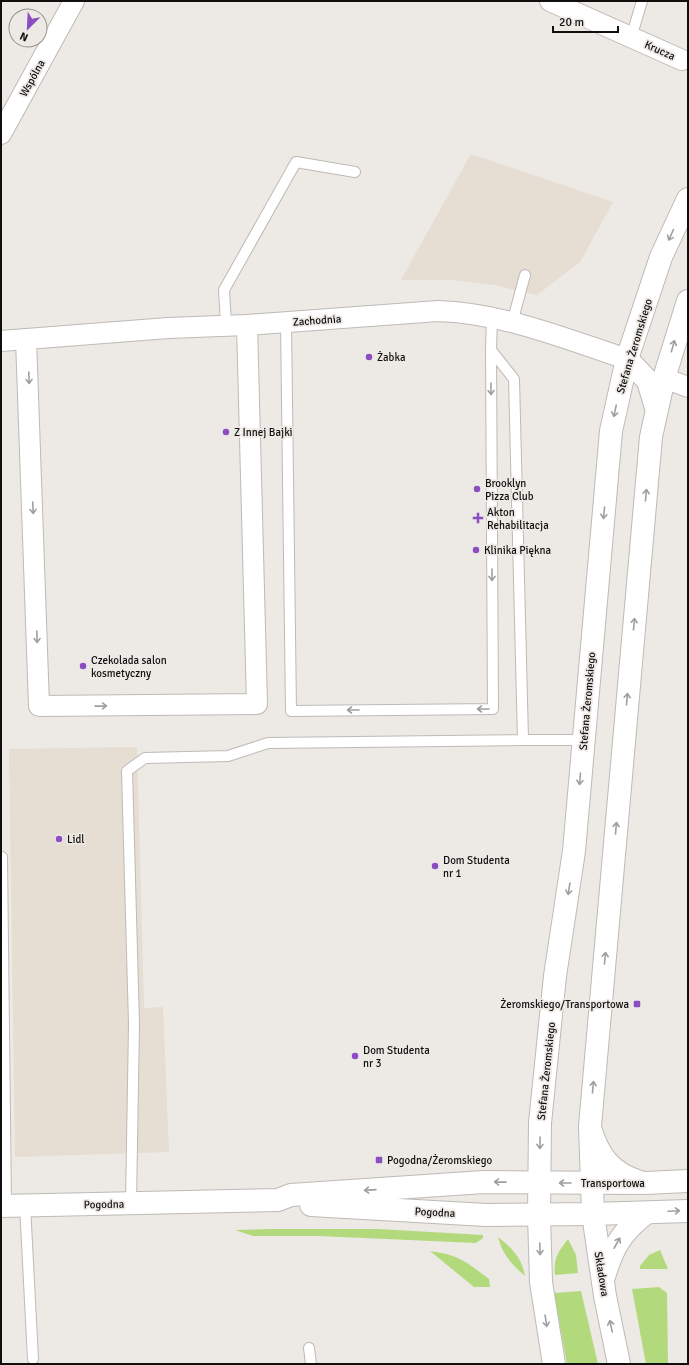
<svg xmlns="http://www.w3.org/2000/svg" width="689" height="1365" font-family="Signika,sans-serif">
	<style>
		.built { fill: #e6ddd3 }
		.green { fill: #b2da7c }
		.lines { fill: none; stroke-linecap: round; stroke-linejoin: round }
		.service-casing { stroke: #bebab6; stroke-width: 12 }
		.minor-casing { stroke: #bebab6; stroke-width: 22 }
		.tertiary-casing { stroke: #bebab6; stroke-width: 24 }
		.secondary-casing { stroke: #bebab6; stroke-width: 24 }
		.service { stroke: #fff; stroke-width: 10 }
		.minor { stroke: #fff; stroke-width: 20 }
		.tertiary { stroke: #fff; stroke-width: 22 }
		.secondary { stroke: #fff; stroke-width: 22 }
		.oneway { stroke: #a09f9f }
		.poi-dot { fill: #8b4dc2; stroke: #ede9e5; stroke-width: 1.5 }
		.labels { text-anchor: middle; stroke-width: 3.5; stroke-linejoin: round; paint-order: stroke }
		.street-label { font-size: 11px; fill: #110f0e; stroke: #ede9e5 }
		.poi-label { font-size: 11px; fill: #110f0e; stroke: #ede9e5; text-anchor: start }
	</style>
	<rect width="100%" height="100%" fill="#ede9e5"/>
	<!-- built -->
	<g class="built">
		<path d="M471 154 613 202 580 262 537 295 494 285 452 280H401Z"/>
		<path d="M137 747 144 1008 163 1007 169 1152 15 1157 9 749Z"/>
	</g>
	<!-- green -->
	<g class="green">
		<path d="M269 1229H378L483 1235V1238L476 1243 319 1236H253L235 1230Z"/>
		<path d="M498 1237C512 1248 522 1258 525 1276 512 1265 502 1254 498 1237Z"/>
		<path d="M568 1239 576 1255 578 1273 555 1275C553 1259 558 1252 568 1239Z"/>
		<path d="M660 1250 668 1269H640V1266L649 1255Z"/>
		<path d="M430 1251C460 1255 466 1262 489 1279L490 1287H474Z"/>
		<path d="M659 1287 667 1293 668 1364H646L632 1289Z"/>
		<path d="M581 1291 598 1364H567L554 1293Z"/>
	</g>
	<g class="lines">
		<defs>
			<g id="service">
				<path d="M631 38 642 1"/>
				<path d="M286 322 291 711 493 709 491 350"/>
				<path d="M512 323 525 275"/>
				<path d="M226 325 224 290 296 162 355 172"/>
				<path d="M523 740H583"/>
				<path d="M2 857 6 1205"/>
				<path d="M131 1203 134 1024 127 771 145 758 228 756 268 743 523 740 514 379 491 350 492 317"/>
				<path d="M25 1205 33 1359"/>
				<path d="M309 1348 311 1364"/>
			</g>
			<g id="minor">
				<path d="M550 1 682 60"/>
				<path d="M1 134 74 1"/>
				<path d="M26 339 39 706 257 704 247 325"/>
				<path d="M1 341 168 328 247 325 438 311C503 313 566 339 627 359"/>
				<path d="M664 378 688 387"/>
			</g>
			<g id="tertiary">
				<path d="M590 1128C599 1157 611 1173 640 1182"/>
				<path d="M311 1205 486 1215 593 1214 688 1211"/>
				<path d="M1 1206 278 1200 291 1195 484 1182 645 1183 688 1181"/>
				<path d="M603 1280C612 1249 620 1233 646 1213"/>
			</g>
			<g id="secondary">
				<path d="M627 359 648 381 656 408"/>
				<path d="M554 1364 541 1282 539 1215 540 1123 555 976 574 851 611 431 627 359 661 257 688 199"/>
				<path d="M619 1364 605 1296 593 1214 590 1126 651 437 664 378 688 301"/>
			</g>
		</defs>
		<!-- service casing -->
		<use href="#service" class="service-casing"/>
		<!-- minor casing -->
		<use href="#minor" class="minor-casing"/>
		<!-- tertiary casing -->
		<use href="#tertiary" class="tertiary-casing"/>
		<!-- secondary casing -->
		<use href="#secondary" class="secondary-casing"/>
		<!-- service -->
		<use href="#service" class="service"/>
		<!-- minor -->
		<use href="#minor" class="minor"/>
		<!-- tertiary -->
		<use href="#tertiary" class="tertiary"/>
		<!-- secondary -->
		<use href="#secondary" class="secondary"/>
	</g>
	<!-- one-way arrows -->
	<defs><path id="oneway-shaft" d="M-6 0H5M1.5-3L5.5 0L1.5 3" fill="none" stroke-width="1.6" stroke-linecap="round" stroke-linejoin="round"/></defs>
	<g class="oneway">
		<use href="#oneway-shaft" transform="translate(671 235) rotate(114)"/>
		<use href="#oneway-shaft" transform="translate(673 346) rotate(-74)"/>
		<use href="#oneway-shaft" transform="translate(29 378) rotate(88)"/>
		<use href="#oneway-shaft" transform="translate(491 389) rotate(89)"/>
		<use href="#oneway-shaft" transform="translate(615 411) rotate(102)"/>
		<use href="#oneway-shaft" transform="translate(646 495) rotate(-85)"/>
		<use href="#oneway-shaft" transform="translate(33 508) rotate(88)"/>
		<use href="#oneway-shaft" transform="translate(604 513) rotate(95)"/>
		<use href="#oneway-shaft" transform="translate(492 575) rotate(90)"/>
		<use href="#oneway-shaft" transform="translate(634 624) rotate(-85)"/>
		<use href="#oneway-shaft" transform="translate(37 637) rotate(88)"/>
		<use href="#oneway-shaft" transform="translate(627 699) rotate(-85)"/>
		<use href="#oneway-shaft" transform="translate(101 706) rotate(-1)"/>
		<use href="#oneway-shaft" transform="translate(483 709) rotate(180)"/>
		<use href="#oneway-shaft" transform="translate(353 710) rotate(180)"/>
		<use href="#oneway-shaft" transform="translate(580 779) rotate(94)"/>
		<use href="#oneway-shaft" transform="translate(616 828) rotate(-85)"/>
		<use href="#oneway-shaft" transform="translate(569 889) rotate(99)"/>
		<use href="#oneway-shaft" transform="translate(605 958) rotate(-85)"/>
		<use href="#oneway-shaft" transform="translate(593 1087) rotate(-85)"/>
		<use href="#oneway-shaft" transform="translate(540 1143) rotate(91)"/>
		<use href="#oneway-shaft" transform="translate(500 1182) rotate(-179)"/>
		<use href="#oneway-shaft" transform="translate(565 1183) rotate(-180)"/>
		<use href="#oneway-shaft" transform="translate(370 1190) rotate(176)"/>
		<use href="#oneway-shaft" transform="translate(674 1211) rotate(-3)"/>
		<use href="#oneway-shaft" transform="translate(617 1243) rotate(-61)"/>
		<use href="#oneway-shaft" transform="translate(540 1249) rotate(88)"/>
		<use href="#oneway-shaft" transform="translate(546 1321) rotate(81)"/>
		<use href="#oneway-shaft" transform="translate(611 1326) rotate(-102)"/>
	</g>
	<!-- markers -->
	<g class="poi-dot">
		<circle cx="369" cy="357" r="4"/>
		<circle cx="226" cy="432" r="4"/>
		<circle cx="477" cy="489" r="4"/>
		<path d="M476 512h4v4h4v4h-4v4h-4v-4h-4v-4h4z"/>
		<circle cx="476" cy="550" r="4"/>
		<circle cx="83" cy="666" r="4"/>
		<circle cx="59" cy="839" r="4"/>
		<circle cx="435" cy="866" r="4"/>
		<rect x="633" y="1000" width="8" height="8" rx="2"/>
		<circle cx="355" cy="1056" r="4"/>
		<rect x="375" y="1156" width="8" height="8" rx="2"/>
	</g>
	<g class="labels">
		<!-- street labels -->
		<g class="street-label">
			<text transform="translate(660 50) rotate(24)" y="4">Krucza</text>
			<text transform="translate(32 78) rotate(-61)" y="4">Wspólna</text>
			<text transform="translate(317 320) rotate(-4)" y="4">Zachodnia</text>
			<text transform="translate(634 346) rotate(-73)" y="4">Stefana Żeromskiego</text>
			<text transform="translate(587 701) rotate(-85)" y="4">Stefana Żeromskiego</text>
			<text transform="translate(546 1071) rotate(-84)" y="4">Stefana Żeromskiego</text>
			<text x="613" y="1187">Transportowa</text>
			<text transform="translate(104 1204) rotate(-1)" y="4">Pogodna</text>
			<text transform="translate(435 1212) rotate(3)" y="4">Pogodna</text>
			<text transform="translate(602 1274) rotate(81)" y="4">Składowa</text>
		</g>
		<!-- poi labels -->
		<g class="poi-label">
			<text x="377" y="361">Żabka</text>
			<text x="234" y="436">Z Innej Bajki</text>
			<text x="485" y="487">Brooklyn<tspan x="485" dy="13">Pizza Club</tspan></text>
			<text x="487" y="516">Akton<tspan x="487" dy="13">Rehabilitacja</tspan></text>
			<text x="484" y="554">Klinika Piękna</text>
			<text x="91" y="664">Czekolada salon<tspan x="91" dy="13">kosmetyczny</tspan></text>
			<text x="67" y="843">Lidl</text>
			<text x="443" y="864">Dom Studenta<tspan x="443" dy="13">nr 1</tspan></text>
			<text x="629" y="1008" text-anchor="end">Żeromskiego/Transportowa</text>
			<text x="363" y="1054">Dom Studenta<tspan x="363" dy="13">nr 3</tspan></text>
			<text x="387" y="1164">Pogodna/Żeromskiego</text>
		</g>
	</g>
	<!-- border -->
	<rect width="689" height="1365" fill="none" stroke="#110f0e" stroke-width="4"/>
	<!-- north arrow -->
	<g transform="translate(28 28) rotate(204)"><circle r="19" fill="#ede9e5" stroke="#95928f"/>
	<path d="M0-3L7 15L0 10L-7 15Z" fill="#8b4dc2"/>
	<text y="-6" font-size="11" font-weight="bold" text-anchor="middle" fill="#110f0e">N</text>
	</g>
	<!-- scale -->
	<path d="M553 26v6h65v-6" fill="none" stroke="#110f0e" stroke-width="2"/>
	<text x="559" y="26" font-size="12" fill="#110f0e" stroke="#ede9e5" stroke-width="3" paint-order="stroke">20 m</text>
</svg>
